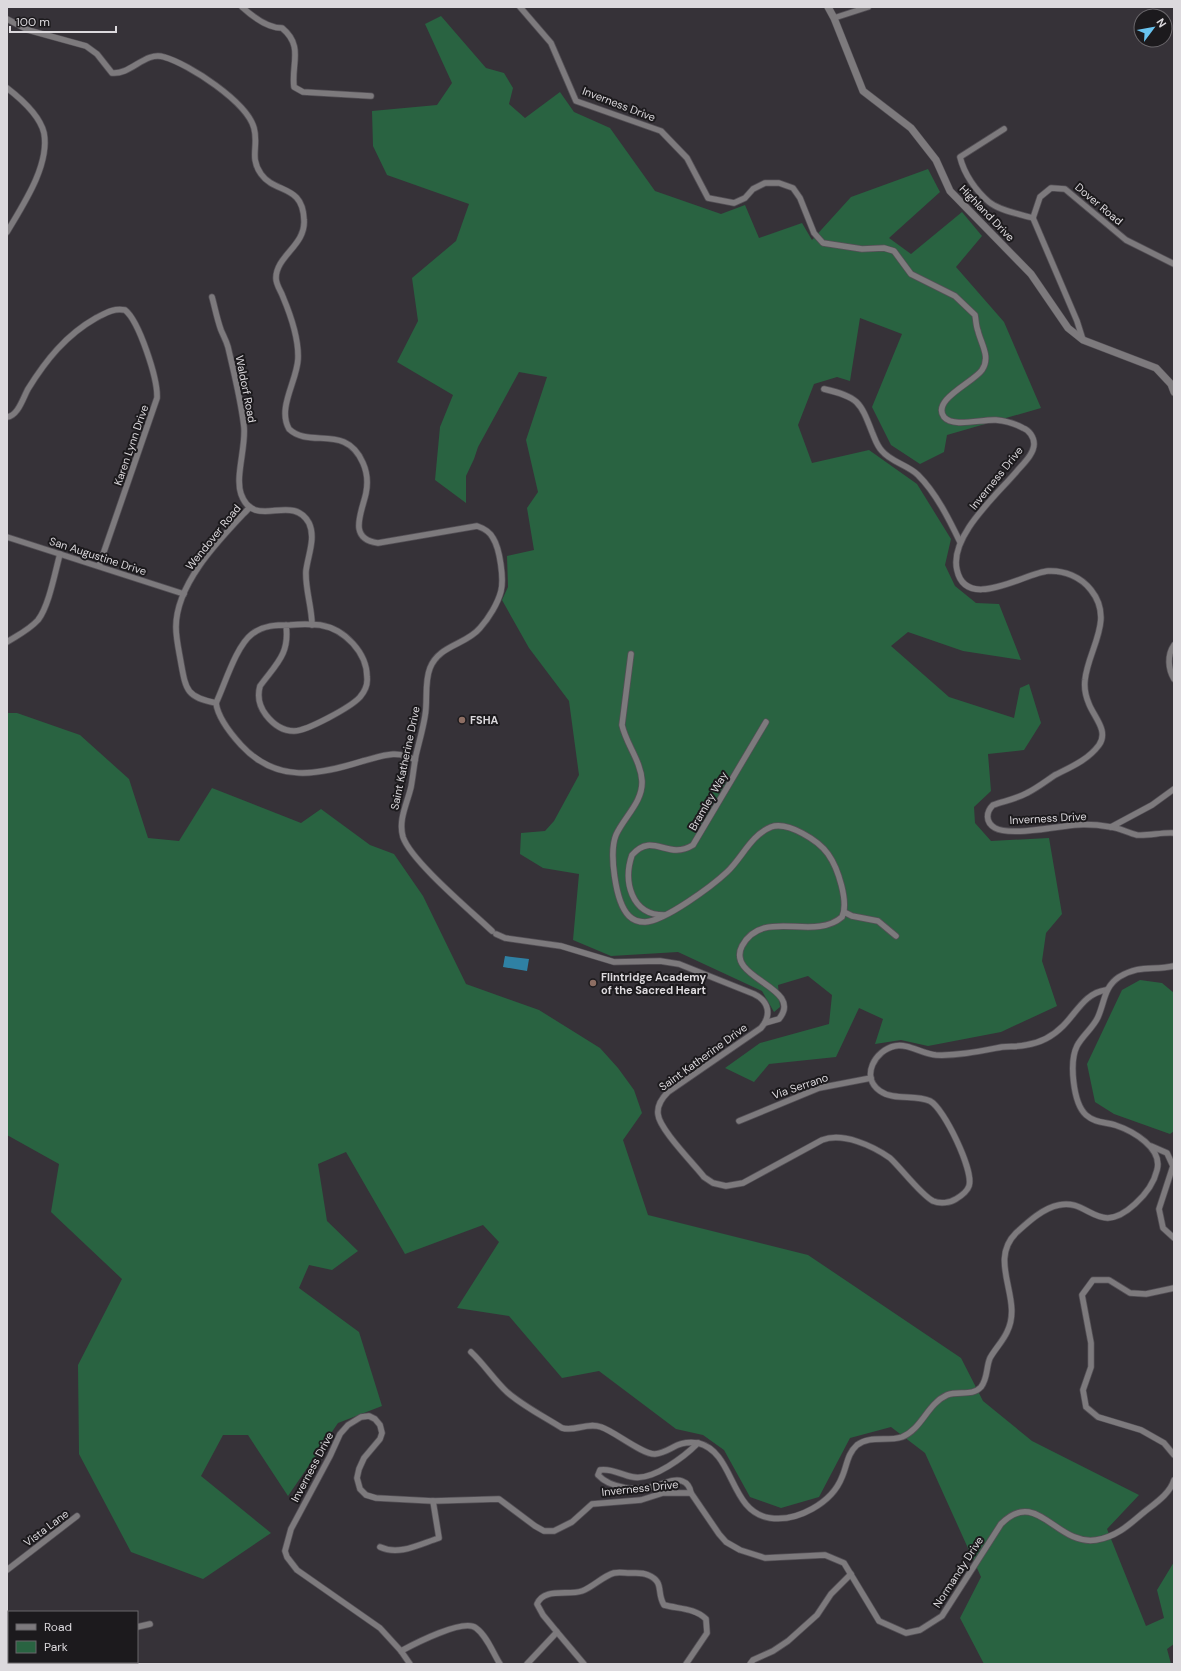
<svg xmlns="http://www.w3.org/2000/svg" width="1181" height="1671" font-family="'DM Sans',sans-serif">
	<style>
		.green { fill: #296341 }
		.water { fill: #2f81a4 }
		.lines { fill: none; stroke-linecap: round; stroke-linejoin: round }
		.minor-casing { stroke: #545056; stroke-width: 7 }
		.tertiary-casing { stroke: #545056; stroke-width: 8 }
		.minor { stroke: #7d7a7d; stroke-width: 5.5 }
		.tertiary { stroke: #7d7a7d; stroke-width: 7 }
		.education-dot { fill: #8d6e63; stroke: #1c1a1d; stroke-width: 1.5 }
		.labels { text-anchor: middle; stroke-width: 4; stroke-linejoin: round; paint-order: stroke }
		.street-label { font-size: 11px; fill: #dcd9dd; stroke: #1c1a1d }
		.poi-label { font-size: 11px; font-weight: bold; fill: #dcd9dd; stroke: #1c1a1d; text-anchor: start }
	</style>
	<rect width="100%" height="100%" fill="#363238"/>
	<!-- green -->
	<g class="green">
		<path d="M441 16 486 68 504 73 513 88 509 104 525 118 560 92 574 112 610 128 655 191 721 214 745 205 759 238 802 223 812 240 851 197 928 169 940 192 889 238 911 254 962 212 982 236 956 267 1004 322 1041 408 947 435 944 452 920 464 891 445 872 407 902 334 860 318 850 381 837 377 814 384 798 425 812 463 869 450 917 484 951 539 945 565 955 586 976 603 999 604 1021 660 963 651 908 632 891 646 949 697 1014 718 1020 688 1029 684 1041 723 1024 750 988 754 991 791 974 807 975 823 991 841 1049 838 1062 914 1046 933 1042 961 1057 1006 1001 1032 928 1046 901 1040 875 1044 883 1019 859 1008 836 1057 769 1064 754 1082 725 1068 760 1043 829 1024 832 995 808 976 778 985 780 1007 774 1012 762 991 678 952 611 956 573 940 579 874 543 868 520 854 521 833 545 831 554 821 579 775 569 701 529 648 502 600 508 587 507 556 534 550 527 508 538 492 526 440 547 377 519 372 478 447 474 459 466 476V503L435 480 440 427 453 395 397 362 418 321 412 278 456 241 469 204 387 175 373 146 372 111 437 105 452 83 425 24Z"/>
		<path d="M7 713H17L80 735 129 779 148 838 179 841 212 788 301 823 321 809 370 845 394 854 423 896 466 984 539 1010 600 1048 618 1068 634 1090 642 1113 623 1140 648 1215 808 1255 961 1358 983 1401 1032 1441 1139 1495 1107 1529 1146 1626 1164 1618 1157 1590 1174 1562V1644L1167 1649 1171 1664H984L960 1618 981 1577 925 1453 891 1427 850 1438 819 1497 781 1508 750 1497 724 1450 703 1435 676 1429 599 1371 562 1378 509 1316 457 1308 499 1242 483 1225 405 1254 346 1152 318 1164 327 1221 358 1251 332 1270 309 1265 299 1288 359 1332 382 1406 338 1423 288 1496 248 1435H223L201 1476 271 1533 203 1579 131 1552 79 1454 78 1365 122 1279 51 1212 59 1164 7 1135Z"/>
		<path d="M1140 980 1162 983 1174 993V1131L1170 1134 1114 1114 1095 1102 1087 1064 1122 990Z"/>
	</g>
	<!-- water -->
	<path class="water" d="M505 956 529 959 527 971 503 967Z"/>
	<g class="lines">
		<defs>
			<g id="minor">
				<path d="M242 7C253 17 267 28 282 28 304 46 291 64 294 87L303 92 371 96"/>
				<path d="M520 7 551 43 576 101 661 131 687 158 708 198 734 203 745 198 753 189 765 183H779L793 188 800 198 814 233 823 243 862 249 884 248 894 251 911 274 955 296 975 315C976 320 976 326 978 331 981 344 991 357 982 370 974 382 931 400 944 417 953 428 982 419 996 420 1006 421 1014 423 1023 428 1029 430 1034 437 1034 444 1034 454 1023 464 1017 471 997 495 949 536 957 570 966 612 1025 573 1048 571 1064 570 1081 577 1091 590 1115 620 1088 649 1085 680 1084 688 1086 697 1089 704 1094 717 1109 731 1099 745 1088 760 1071 767 1055 775 1046 781 1037 788 1027 793 1016 799 1004 801 993 805 986 812 985 822 995 828 1009 836 1057 827 1074 825 1085 824 1099 825 1111 827 1120 828 1128 833 1137 835 1149 836 1162 832 1174 833"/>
				<path d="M834 18 868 7"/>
				<path d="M7 19 28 30 86 46 97 54 112 73C131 75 145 51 164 57 189 64 247 102 254 128 259 146 249 157 261 174 275 194 303 184 304 220 306 245 276 256 276 278 276 285 281 291 283 297 291 316 299 338 298 359 297 381 277 408 289 429 310 449 346 423 363 463 367 472 368 483 366 493 362 512 347 539 378 543L477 526C483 528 490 532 493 538 500 549 504 579 501 591 498 603 489 618 480 628 466 645 439 645 430 668 424 683 428 701 425 716 423 729 419 742 416 755 414 765 413 776 411 787 407 804 398 820 403 837 411 861 472 912 492 931"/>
				<path d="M7 88C20 98 40 116 44 133 50 165 23 205 7 232"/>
				<path d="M1004 129 960 157C964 174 976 191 989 202 1000 211 1020 214 1033 218"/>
				<path d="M212 297C215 308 217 319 221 330 223 335 226 340 228 347 234 373 241 400 244 427 246 447 235 477 241 494 254 531 292 492 309 523 316 538 308 555 306 571 305 589 312 607 312 625"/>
				<path d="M1083 340 1077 321 1033 218 1040 197 1051 188 1065 189 1126 240 1174 264"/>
				<path d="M824 389C858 397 860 401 872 432 875 439 877 446 882 451 891 462 908 465 918 475 936 493 949 519 960 542"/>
				<path d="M7 417C18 416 23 398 28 389 46 360 66 335 96 318 106 313 113 308 125 310 139 321 158 379 157 398L99 566"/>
				<path d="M250 507C222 537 176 582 176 627 176 639 179 651 181 663 186 691 187 697 216 703 218 718 231 734 241 745 277 784 318 775 363 761 382 756 397 749 415 760"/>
				<path d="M7 537 184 594"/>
				<path d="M7 642C18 635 29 630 38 620 49 606 55 572 60 554"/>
				<path d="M1174 645C1167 655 1168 669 1174 679"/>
				<path d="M631 654 622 725C626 744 641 761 642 781 643 802 624 817 616 835 609 852 615 902 629 916 633 920 639 922 645 922 665 921 712 886 727 872 742 858 751 835 771 827 788 821 819 841 828 854 838 868 849 902 842 917 813 942 763 907 742 946 725 979 805 987 779 1019L765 1023"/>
				<path d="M216 703C225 684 236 646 252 634 264 625 276 625 290 625 300 624 310 624 320 625 345 629 367 653 367 677 368 685 365 691 360 697 351 707 307 731 294 731 282 731 273 724 266 715 259 706 257 697 260 686 276 664 290 654 286 625"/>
				<path d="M1111 827 1152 805 1174 789"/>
				<path d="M844 912 852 916 878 921 896 936"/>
				<path d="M664 915C631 915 623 881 632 855 653 831 667 861 693 845L766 722"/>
				<path d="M496 934 505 938 561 946 614 962 660 961 679 964 754 994C769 1001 772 1015 761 1028L668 1092C662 1098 657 1106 658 1114 659 1129 694 1164 704 1177L713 1183 726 1186 743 1183 822 1140C843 1132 873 1146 890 1158 901 1168 921 1195 933 1201 940 1204 950 1203 956 1199 961 1196 967 1192 969 1186 974 1171 944 1108 930 1101 915 1094 894 1101 880 1091 860 1077 875 1050 895 1046 908 1043 922 1054 936 1055 958 1056 981 1051 1002 1047 1010 1046 1018 1047 1026 1045 1040 1043 1053 1036 1063 1026 1077 1012 1085 993 1106 990"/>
				<path d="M739 1121 819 1088 871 1078"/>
				<path d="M1151 1146 1167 1153 1173 1166 1159 1209 1163 1228 1174 1238"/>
				<path d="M1174 1288 1146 1294 1130 1293 1109 1280H1093L1082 1295 1091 1343V1367L1083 1390 1086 1407 1098 1417 1141 1430 1164 1443 1174 1455"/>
				<path d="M471 1352C484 1364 494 1380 507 1392 523 1406 543 1416 562 1428 575 1432 587 1422 601 1427 614 1431 643 1455 655 1454 672 1452 675 1440 698 1443"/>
				<path d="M691 1493 719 1534 726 1542 740 1550 765 1558 825 1555 844 1563 879 1621 906 1633 920 1630 942 1616 1001 1524C1037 1487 1056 1546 1096 1540 1116 1537 1129 1525 1143 1513 1154 1504 1170 1494 1174 1480"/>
				<path d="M380 1547C399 1556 420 1544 439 1538L433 1501"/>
				<path d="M7 1570 77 1516"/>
				<path d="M137 1627 150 1624"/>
				<path d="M557 1632 584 1664"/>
				<path d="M401 1651C414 1644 464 1618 476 1628 487 1636 493 1653 500 1664"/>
				<path d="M43 1664 46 1662"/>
				<path d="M410 1664 401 1651 380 1628 297 1570 287 1557 285 1551 291 1529 330 1456 340 1434 348 1425 361 1417 369 1416 375 1419 380 1425 382 1433 380 1439 364 1458 359 1469 357 1478 360 1489 366 1495 376 1498 433 1501 499 1499 535 1526 544 1531H554L572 1522 592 1504 641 1500 663 1493H691C690 1487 688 1483 682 1481 674 1478 663 1484 655 1486 638 1491 611 1489 598 1475L600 1470C612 1468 621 1475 633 1477 653 1481 685 1456 698 1443 735 1452 729 1512 770 1518 797 1522 832 1503 842 1477 847 1466 847 1454 857 1445 870 1435 887 1442 902 1437 922 1429 927 1404 947 1395 958 1390 972 1397 981 1387 988 1378 986 1367 990 1358 995 1349 1003 1341 1007 1332 1024 1299 987 1262 1016 1233 1028 1222 1043 1208 1059 1205 1089 1198 1098 1238 1135 1204 1145 1195 1154 1183 1157 1170 1163 1148 1133 1131 1115 1125 1105 1122 1095 1123 1086 1115 1073 1103 1069 1062 1077 1046 1082 1036 1093 1028 1098 1017 1105 1001 1104 987 1119 977 1141 964 1152 971 1174 966"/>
				<path d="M527 1664 557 1632 543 1615 537 1604C544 1587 568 1596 582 1591 593 1587 603 1576 614 1573 619 1572 625 1573 630 1573 636 1573 642 1572 648 1575 665 1582 656 1592 664 1605 679 1609 695 1608 706 1619L707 1633 686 1664"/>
				<path d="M750 1664 753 1660 773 1651 788 1641 817 1615 831 1594 851 1574"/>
			</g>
			<path id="tertiary" d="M828 7 834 18 863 91 911 128 936 160 950 191 1031 274 1068 328 1083 340 1156 368 1171 384 1174 392"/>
		</defs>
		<!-- minor casing -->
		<use href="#minor" class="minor-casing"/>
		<!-- tertiary casing -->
		<use href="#tertiary" class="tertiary-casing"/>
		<!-- minor -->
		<use href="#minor" class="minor"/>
		<!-- tertiary -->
		<use href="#tertiary" class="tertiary"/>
	</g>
	<!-- markers -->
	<g class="education-dot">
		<circle cx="462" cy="720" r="4"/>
		<circle cx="593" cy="983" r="4"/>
	</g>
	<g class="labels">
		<!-- street labels -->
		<g class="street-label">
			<text transform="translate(619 104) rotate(21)" y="4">Inverness Drive</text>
			<text transform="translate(1099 204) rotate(40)" y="4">Dover Road</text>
			<text transform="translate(987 213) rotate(46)" y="4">Highland Drive</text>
			<text transform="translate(246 389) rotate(79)" y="4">Waldorf Road</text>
			<text transform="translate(131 445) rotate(-71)" y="4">Karen Lynn Drive</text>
			<text transform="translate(996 478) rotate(-51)" y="4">Inverness Drive</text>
			<text transform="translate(213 537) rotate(-51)" y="4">Wendover Road</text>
			<text transform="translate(98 556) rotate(18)" y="4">San Augustine Drive</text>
			<text transform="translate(405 758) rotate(-78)" y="4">Saint Katherine Drive</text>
			<text transform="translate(708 801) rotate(-60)" y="4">Bramley Way</text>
			<text transform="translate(1048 818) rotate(-3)" y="4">Inverness Drive</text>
			<text transform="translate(703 1057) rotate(-36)" y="4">Saint Katherine Drive</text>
			<text transform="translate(800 1086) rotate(-19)" y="4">Via Serrano</text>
			<text transform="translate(312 1467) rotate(-62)" y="4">Inverness Drive</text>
			<text transform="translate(640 1488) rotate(-6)" y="4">Inverness Drive</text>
			<text transform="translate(46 1528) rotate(-37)" y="4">Vista Lane</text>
			<text transform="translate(958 1572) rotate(-57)" y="4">Normandy Drive</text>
		</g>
		<!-- poi labels -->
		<g class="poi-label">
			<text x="470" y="724">FSHA</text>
			<text x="601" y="981">Flintridge Academy<tspan x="601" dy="13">of the Sacred Heart</tspan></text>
		</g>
	</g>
	<!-- border -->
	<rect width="1181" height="1671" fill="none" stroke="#dcd9dd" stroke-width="16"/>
	<!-- legend -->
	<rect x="8" y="1611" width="130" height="52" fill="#1c1a1d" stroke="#69666a"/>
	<rect x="16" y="1624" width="20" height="6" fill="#7d7a7d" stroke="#69666a"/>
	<text x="44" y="1631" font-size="12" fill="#dcd9dd">Road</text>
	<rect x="16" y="1641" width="20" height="12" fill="#296341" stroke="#69666a"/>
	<text x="44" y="1651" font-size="12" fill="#dcd9dd">Park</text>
	<!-- north arrow -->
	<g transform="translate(1153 28) rotate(58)"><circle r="19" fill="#1c1a1d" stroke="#69666a"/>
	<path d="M0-3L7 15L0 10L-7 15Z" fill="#69c4f0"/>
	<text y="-6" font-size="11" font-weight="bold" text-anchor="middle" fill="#dcd9dd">N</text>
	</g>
	<!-- scale -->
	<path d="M10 26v6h106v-6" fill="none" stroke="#dcd9dd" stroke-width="2"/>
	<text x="16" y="26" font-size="12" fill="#dcd9dd" stroke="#1c1a1d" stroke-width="3" paint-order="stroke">100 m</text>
</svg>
